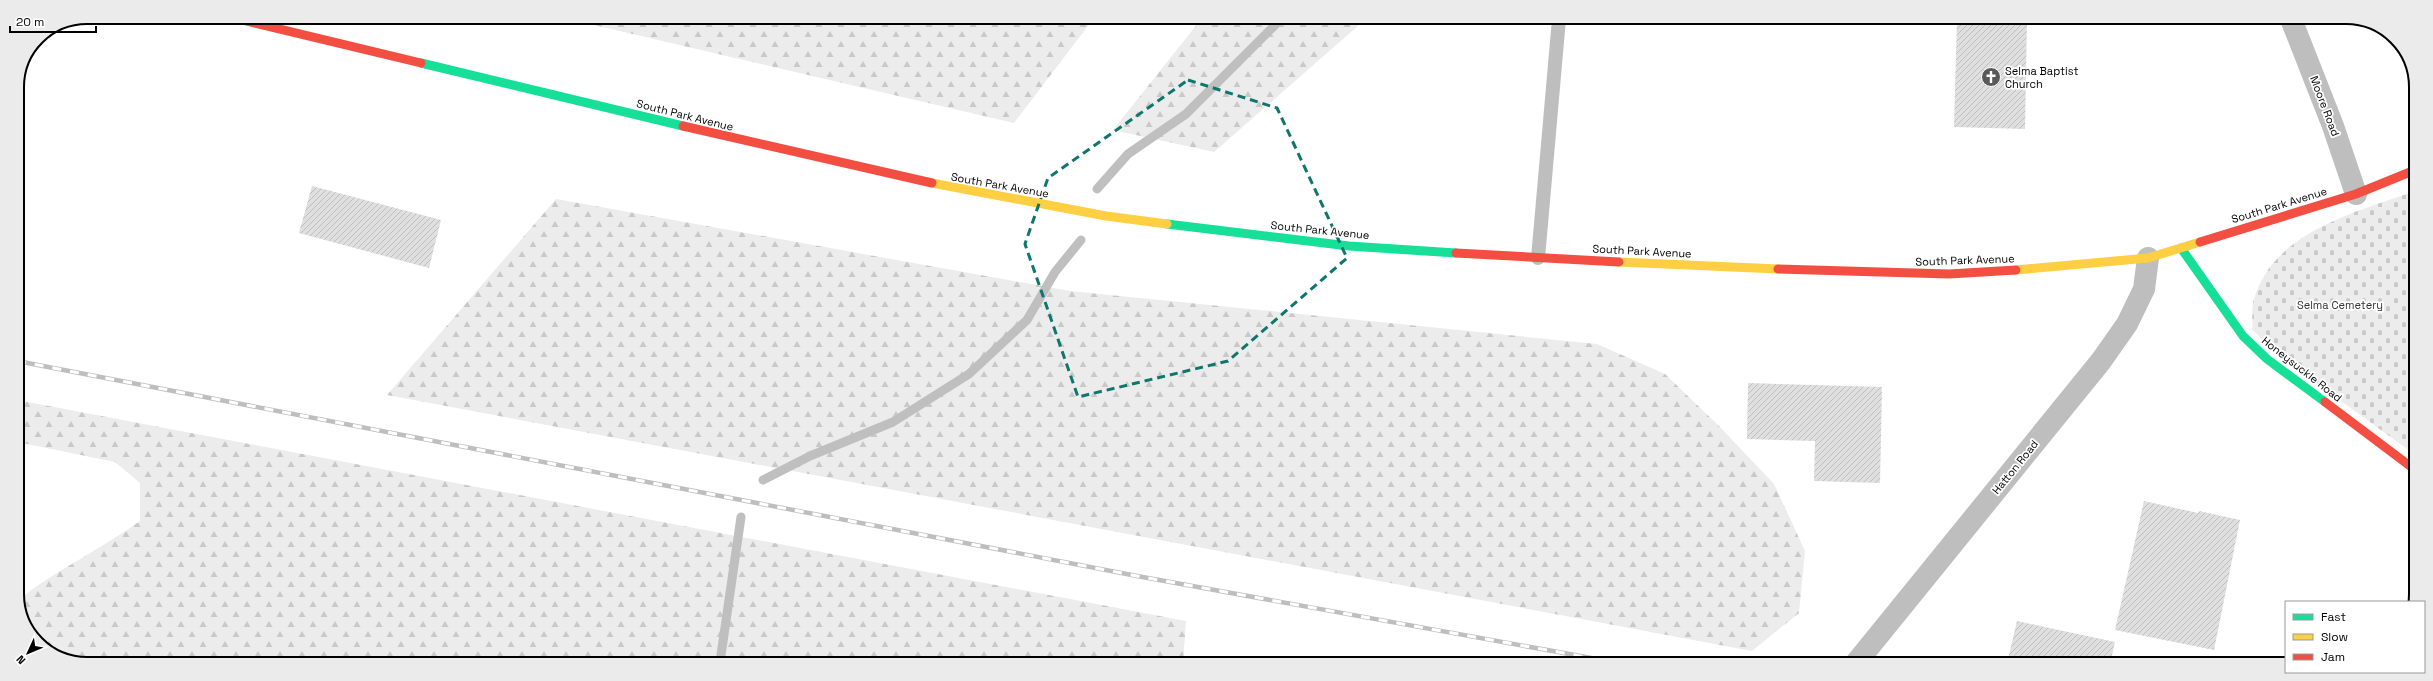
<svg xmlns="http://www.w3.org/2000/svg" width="2433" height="681" font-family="'Space Grotesk',sans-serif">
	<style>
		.forest { fill: url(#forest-firs) }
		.cemetery { fill: url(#cemetery-stones) }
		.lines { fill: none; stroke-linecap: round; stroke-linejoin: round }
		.stream { stroke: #bfbfbf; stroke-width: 9 }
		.building { fill: url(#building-hatch) }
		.lane { stroke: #bebebe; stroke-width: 14 }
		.street { stroke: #bebebe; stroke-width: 22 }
		.fast { stroke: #16e098; stroke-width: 9 }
		.slow { stroke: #ffcf43; stroke-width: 9 }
		.jam { stroke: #f24e42; stroke-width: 9 }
		.rail-casing { stroke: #bebebe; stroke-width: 4.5 }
		.rail { stroke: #fff; stroke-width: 3; stroke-dasharray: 9; stroke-linecap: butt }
		.marked { fill: none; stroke: #0f766e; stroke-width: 3; stroke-dasharray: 8 5; stroke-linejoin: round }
		.labels { text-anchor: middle; stroke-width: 3.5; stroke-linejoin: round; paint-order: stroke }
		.poi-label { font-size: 11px; fill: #000; stroke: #fff; text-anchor: start }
		.street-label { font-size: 11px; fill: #000; stroke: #fff }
		.park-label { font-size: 11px; fill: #333; stroke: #fff }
		.rim { fill: none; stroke: #000; stroke-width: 2 }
	</style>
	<defs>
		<pattern id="forest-firs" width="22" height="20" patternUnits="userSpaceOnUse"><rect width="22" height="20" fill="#ececec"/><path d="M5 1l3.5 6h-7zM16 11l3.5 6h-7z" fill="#c9c9c9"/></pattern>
		<pattern id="cemetery-stones" width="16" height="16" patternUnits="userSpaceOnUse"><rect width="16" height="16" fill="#ececec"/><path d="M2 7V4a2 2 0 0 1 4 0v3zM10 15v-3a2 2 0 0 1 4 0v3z" fill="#c9c9c9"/></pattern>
		<pattern id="building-hatch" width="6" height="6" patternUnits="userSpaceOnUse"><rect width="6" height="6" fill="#dfdfdf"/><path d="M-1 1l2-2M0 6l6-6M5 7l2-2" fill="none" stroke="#bebebe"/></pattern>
	</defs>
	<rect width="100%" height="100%" fill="#fff"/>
	<!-- forest -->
	<g class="forest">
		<path d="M560 17 1094 18 1014 123Z"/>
		<path d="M1202 18H1367L1214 152 1113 130Z"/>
		<path d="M556 199 1070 291 1597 344 1665 374 1718 425 1774 484 1805 551 1799 613 1752 651 387 395Z"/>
		<path d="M17 400 1186 621 1183 663 69 662 34 640 18 600C56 570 100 550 140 521V483L115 462 17 442Z"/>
	</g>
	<!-- cemetery -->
	<path class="cemetery" d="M2415 191 2414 454 2276 354 2252 329C2253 320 2251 308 2254 299 2274 231 2357 212 2415 191Z"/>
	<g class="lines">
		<!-- stream -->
		<g class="stream">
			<path d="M1097 189 1128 154 1186 114 1282 18"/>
			<path d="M763 480 810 456 893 422 969 374 1027 320 1055 272 1081 240"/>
			<path d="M720 662 741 517"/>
		</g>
	</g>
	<!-- building -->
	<g class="building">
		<path d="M1957 19H2027L2025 129 1954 127Z"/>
		<path d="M312 186 441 220 429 268 299 233Z"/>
		<path d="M1748 383 1882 387 1880 483 1814 481 1815 441 1747 439Z"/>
		<path d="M2144 501 2198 513 2199 511 2240 520 2214 650 2115 630Z"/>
		<path d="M2017 621 2115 642 2110 664H2007Z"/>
	</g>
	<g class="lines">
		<!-- lane -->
		<path class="lane" d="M1538 258 1559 19"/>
		<!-- street -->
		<g class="street">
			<path d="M2291 19 2333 126 2356 194"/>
			<path d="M1856 663 2101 361 2127 324 2144 289 2148 258"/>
		</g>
		<!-- fast -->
		<g class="fast">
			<path d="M421 63 683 126"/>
			<path d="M1167 224 1349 246 1456 253"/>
			<path d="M2181 248 2243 336 2267 359 2325 402"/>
		</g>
		<!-- slow -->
		<g class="slow">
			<path d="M932 183 1106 216 1167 224"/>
			<path d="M1619 262 1778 269"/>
			<path d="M2016 270 2148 258 2200 242"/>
		</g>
		<!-- jam -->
		<g class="jam">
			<path d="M230 17 421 63"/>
			<path d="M683 126 932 183"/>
			<path d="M2200 242 2356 194 2415 170"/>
			<path d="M1456 253 1619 262"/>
			<path d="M1778 269 1949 274 2016 270"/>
			<path d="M2325 402 2414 469"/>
		</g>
		<defs>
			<path id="rail" d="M17 361 1137 576 1619 663"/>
		</defs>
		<!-- rail casing -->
		<use href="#rail" class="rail-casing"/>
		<!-- rail -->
		<use href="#rail" class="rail"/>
	</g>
	<!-- marked area -->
	<path class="marked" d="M1188 80 1277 108 1347 258 1228 361 1078 397 1025 244 1048 178Z"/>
	<!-- icons -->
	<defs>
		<symbol id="church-disc" viewBox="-11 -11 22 22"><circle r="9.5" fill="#595959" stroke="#fff"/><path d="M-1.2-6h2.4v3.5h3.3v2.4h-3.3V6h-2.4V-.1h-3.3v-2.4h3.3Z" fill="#fff"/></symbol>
	</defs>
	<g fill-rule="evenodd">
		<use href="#church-disc" x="1980" y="66" width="22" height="22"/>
	</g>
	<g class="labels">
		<!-- poi labels -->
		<g class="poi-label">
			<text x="2005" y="75">Selma Baptist<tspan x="2005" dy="13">Church</tspan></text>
		</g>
		<!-- street labels -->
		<g class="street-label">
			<text transform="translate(2325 106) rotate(69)" y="4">Moore Road</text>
			<text transform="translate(685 115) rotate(14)" y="4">South Park Avenue</text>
			<text transform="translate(1000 185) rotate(10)" y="4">South Park Avenue</text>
			<text transform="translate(2279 205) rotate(-17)" y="4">South Park Avenue</text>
			<text transform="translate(1320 230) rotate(6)" y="4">South Park Avenue</text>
			<text transform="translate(1642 251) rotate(3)" y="4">South Park Avenue</text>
			<text transform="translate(1965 260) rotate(-2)" y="4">South Park Avenue</text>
			<text transform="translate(2302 369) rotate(38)" y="4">Honeysuckle Road</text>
			<text transform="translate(2015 467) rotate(-51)" y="4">Hatton Road</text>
		</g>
		<!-- park labels -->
		<g class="park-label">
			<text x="2340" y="309">Selma Cemetery</text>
		</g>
	</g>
	<!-- crop -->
	<path d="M0 0H2433V681H0ZM87 24H2346A63 63 0 0 1 2409 87V594A63 63 0 0 1 2346 657H87A63 63 0 0 1 24 594V87A63 63 0 0 1 87 24Z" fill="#ebebeb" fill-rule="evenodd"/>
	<path class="rim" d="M87 24H2346A63 63 0 0 1 2409 87V594A63 63 0 0 1 2346 657H87A63 63 0 0 1 24 594V87A63 63 0 0 1 87 24Z"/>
	<!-- legend -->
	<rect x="2285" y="601" width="140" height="72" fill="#ffffff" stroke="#999999"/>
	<rect x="2293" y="614" width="20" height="6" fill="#16e098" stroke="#999999"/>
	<text x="2321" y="621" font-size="12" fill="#000000">Fast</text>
	<rect x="2293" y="634" width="20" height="6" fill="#ffcf43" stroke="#999999"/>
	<text x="2321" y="641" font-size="12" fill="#000000">Slow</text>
	<rect x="2293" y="654" width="20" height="6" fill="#f24e42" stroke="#999999"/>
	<text x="2321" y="661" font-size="12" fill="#000000">Jam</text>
	<!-- north arrow -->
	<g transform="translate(28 653) rotate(226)" stroke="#ffffff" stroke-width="3" paint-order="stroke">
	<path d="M0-3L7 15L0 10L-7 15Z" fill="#000000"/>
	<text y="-6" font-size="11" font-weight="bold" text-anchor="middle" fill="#000000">N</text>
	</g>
	<!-- scale -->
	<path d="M10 26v6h86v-6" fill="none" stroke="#000000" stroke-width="2"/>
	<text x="16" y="26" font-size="12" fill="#000000" stroke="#ffffff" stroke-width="3" paint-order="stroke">20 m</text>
</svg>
